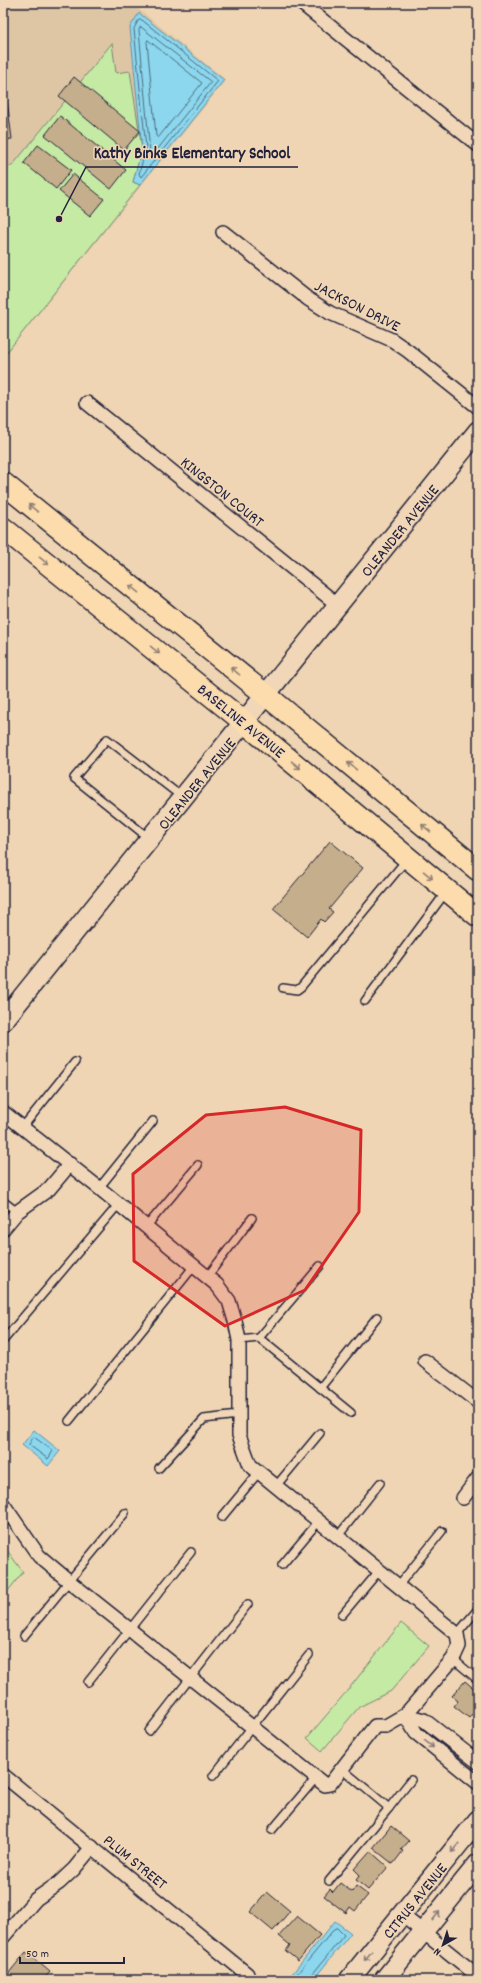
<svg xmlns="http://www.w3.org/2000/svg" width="481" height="1983" font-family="Dekko,sans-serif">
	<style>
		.built { fill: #dec6a5 }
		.green { fill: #c5eaa4; stroke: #748670 }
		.water { fill: #8cd7ed; stroke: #628fa6 }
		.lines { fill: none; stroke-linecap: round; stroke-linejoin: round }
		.shore { stroke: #4c6a82; stroke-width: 1 }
		.building { fill: #c5ae8b; stroke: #22223b }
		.lane-casing { stroke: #22223b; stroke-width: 10 }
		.street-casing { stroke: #22223b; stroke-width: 16 }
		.secondary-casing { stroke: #22223b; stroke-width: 22 }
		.primary-casing { stroke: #22223b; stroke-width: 24 }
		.lane { stroke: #f1d7b8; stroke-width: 7 }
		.street { stroke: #f1d7b8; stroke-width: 13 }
		.secondary { stroke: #f1d7b8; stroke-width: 19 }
		.primary { stroke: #fcdcac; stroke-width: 21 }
		.oneway { stroke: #8f7f74 }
		.oneway2 { stroke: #8a7c7a }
		.marked { fill: #d62828; fill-opacity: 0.2; stroke: #d62828; stroke-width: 3; stroke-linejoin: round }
		.labels { text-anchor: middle; stroke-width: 3; stroke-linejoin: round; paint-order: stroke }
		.street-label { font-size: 16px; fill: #22223b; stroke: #f1d7b8 }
		.leader { fill: none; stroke: #22223b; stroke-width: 1.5 }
		.callout-dot { fill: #22223b; stroke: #f1d7b8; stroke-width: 1.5 }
		.callout-label { font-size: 17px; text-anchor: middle; font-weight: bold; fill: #22223b; stroke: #f1d7b8; stroke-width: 3; stroke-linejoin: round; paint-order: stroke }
	</style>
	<rect width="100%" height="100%" fill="#efd5b3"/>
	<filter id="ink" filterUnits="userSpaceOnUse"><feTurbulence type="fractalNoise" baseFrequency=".025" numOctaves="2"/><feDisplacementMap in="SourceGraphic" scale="8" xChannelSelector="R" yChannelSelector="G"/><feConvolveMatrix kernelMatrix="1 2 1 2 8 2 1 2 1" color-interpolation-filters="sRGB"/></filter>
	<g filter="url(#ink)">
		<!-- built -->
		<path class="built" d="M3 3H131L226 80 3 358Z"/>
		<!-- green -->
		<g class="green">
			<path d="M112 43 116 73 130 71 142 149 133 182 140 185 3 357V167L12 166Z"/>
			<path d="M3 1545 23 1572 3 1597Z"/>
			<path d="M401 1623 429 1646 391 1691 359 1707 322 1751 307 1738 347 1691Z"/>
		</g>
		<!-- water -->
		<g class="water">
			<path d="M139 13 224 80 140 185 133 182 142 149 130 27Z"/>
			<path d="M34 1430 60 1451 48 1466 22 1445Z"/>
			<path d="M335 1921 351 1933 313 1980H287Z"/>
		</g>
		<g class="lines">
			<!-- shore -->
			<g class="shore">
				<path d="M139 20H142L218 81 141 177 139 174 146 148 134 29Z"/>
				<path d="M141 27 211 82 153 155 150 153 139 30Z"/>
				<path d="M148 40 202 83 158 138 156 136 147 42Z"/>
				<path d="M34 1437 53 1451 48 1459 29 1445Z"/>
				<path d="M292 1980 335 1928H337L344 1935 311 1976 310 1980"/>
			</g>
		</g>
		<!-- building -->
		<g class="building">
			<path d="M3 68 12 139 3 140Z"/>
			<path d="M74 77 140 131 124 150 59 96Z"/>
			<path d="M60 116 126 170 111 189 45 135Z"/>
			<path d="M38 145 71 170 56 189 24 163Z"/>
			<path d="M73 174 104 199 90 216 59 191Z"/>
			<path d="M330 841 363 868 329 909 333 912 324 922 321 919 307 937 273 909Z"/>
			<path d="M465 1681 478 1692V1707L469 1718 454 1706 458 1701 452 1696Z"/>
			<path d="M391 1826 409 1841 401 1850 403 1851 393 1864 373 1848Z"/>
			<path d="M370 1851 388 1867 368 1890 356 1880 360 1875 354 1869Z"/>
			<path d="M340 1883 352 1892 356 1886 368 1895 355 1911 350 1907 346 1913 324 1896 330 1889 333 1892Z"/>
			<path d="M267 1892 290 1911 273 1931 250 1912Z"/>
			<path d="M297 1916 320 1935 298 1961 286 1951 290 1945 279 1936Z"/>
			<path d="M26 1952 50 1972 43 1980H3Z"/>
		</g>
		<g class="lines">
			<defs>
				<g id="lane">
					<path d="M150 839 74 778 107 739 182 797"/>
					<path d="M283 988 297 990 301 987 407 859"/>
					<path d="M365 1001 446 892"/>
					<path d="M22 1128 75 1062"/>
					<path d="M99 1188 153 1121"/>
					<path d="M3 1201 17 1212"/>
					<path d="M146 1227 198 1165"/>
					<path d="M207 1277 252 1218"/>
					<path d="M259 1338 320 1266"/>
					<path d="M239 1340 259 1338 351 1413"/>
					<path d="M3 1341 118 1205"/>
					<path d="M320 1388 377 1317"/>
					<path d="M69 1421 194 1266"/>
					<path d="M159 1468 204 1419 238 1415"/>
					<path d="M276 1486 320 1433"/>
					<path d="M222 1517 259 1472"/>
					<path d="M338 1536 380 1483"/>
					<path d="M282 1565 319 1521"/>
					<path d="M398 1586 442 1531"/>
					<path d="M342 1615 379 1571"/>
					<path d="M457 1634 478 1609"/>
					<path d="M24 1636 125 1513"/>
					<path d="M453 1659 478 1680"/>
					<path d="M88 1682 191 1552"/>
					<path d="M149 1731 248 1604"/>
					<path d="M213 1776 309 1655"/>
					<path d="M389 1808 411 1780"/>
					<path d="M272 1830 316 1778"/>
					<path d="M329 1881 389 1808 341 1768"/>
				</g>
				<g id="street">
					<path d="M301 3 478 145"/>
					<path d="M223 232 308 299 330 313 392 340 408 351 478 407"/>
					<path d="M87 403 338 605"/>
					<path d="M3 1112 99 1188 217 1285 229 1301 235 1321 239 1340V1435L250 1465 457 1634 459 1646 453 1659 405 1715 386 1726H375L330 1784 325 1785 70 1582 39 1556 3 1504"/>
					<path d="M3 1229 17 1212 49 1189 70 1164"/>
					<path d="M425 1361 478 1402"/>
					<path d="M463 1498 478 1478"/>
					<path d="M405 1715 416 1733 478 1783"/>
					<path d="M405 1715 424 1720 478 1762"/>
					<path d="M3 1775 247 1974"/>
					<path d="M402 1915 478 1976"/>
					<path d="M3 1937 36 1899 59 1883 74 1869 92 1847"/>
				</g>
				<g id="secondary">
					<path d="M3 1021 478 431"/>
					<path d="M349 1980 478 1820"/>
					<path d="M384 1980 478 1864"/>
				</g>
				<g id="primary">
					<path d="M3 483 266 695 478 870"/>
					<path d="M3 528 244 722 478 916"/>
				</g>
			</defs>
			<!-- lane casing -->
			<use href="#lane" class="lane-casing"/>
			<!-- street casing -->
			<use href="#street" class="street-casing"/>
			<!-- secondary casing -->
			<use href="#secondary" class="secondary-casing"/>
			<!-- primary casing -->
			<use href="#primary" class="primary-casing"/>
			<!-- lane -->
			<use href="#lane" class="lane"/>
			<!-- street -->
			<use href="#street" class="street"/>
			<!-- secondary -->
			<use href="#secondary" class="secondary"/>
			<!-- primary -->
			<use href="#primary" class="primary"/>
		</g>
		<!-- one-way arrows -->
		<defs><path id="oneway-shaft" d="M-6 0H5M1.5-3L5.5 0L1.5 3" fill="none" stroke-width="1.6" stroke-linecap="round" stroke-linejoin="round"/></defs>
		<g class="oneway">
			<use href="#oneway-shaft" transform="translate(33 508) rotate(-141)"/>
			<use href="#oneway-shaft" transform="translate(44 561) rotate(39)"/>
			<use href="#oneway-shaft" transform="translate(134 589) rotate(-141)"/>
			<use href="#oneway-shaft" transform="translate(155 650) rotate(39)"/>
			<use href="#oneway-shaft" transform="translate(235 671) rotate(-141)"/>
			<use href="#oneway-shaft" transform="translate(296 765) rotate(40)"/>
			<use href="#oneway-shaft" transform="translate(352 766) rotate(-140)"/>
			<use href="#oneway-shaft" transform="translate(426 828) rotate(-140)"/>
			<use href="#oneway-shaft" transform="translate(428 875) rotate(40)"/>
		</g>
		<g class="oneway2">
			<use href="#oneway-shaft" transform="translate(429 1744) rotate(39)"/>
			<use href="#oneway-shaft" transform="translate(455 1848) rotate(129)"/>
			<use href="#oneway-shaft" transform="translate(436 1916) rotate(-52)"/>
			<use href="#oneway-shaft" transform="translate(368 1956) rotate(129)"/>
		</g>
	</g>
	<!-- marked area -->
	<path class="marked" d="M285 1107 361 1130 359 1212 305 1290 225 1326 134 1261 133 1174 206 1115Z"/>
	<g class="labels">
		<!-- street labels -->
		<g class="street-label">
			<text transform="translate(358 305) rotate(27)" y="6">JACKSON DRIVE</text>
			<text transform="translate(223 491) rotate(39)" y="6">KINGSTON COURT</text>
			<text transform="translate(399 530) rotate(-51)" y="6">OLEANDER AVENUE</text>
			<text transform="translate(242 720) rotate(39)" y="6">BASELINE AVENUE</text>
			<text transform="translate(196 783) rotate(-51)" y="6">OLEANDER AVENUE</text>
			<text transform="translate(136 1861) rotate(39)" y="6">PLUM STREET</text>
			<text transform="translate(414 1900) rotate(-51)" y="6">CITRUS AVENUE</text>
		</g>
	</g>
	<!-- callouts -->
	<path class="leader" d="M59 219L86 167H298"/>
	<circle class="callout-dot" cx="59" cy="219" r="4"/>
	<g class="callout-label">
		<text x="192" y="158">Kathy Binks Elementary School</text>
	</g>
	<!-- margin -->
	<rect width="481" height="1983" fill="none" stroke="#f1d7b8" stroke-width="16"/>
	<rect x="8" y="8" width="465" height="1967" fill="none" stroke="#22223b" stroke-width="1.5" filter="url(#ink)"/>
	<!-- north arrow -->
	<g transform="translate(443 1945) rotate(219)" stroke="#f1d7b8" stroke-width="3" paint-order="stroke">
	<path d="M0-3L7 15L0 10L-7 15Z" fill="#22223b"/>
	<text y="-6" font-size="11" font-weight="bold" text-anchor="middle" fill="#22223b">N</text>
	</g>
	<!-- scale -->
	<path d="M20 1957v6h104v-6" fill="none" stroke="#22223b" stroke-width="2"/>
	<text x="26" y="1957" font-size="12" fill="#22223b" stroke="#f1d7b8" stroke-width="3" paint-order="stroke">50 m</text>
</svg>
